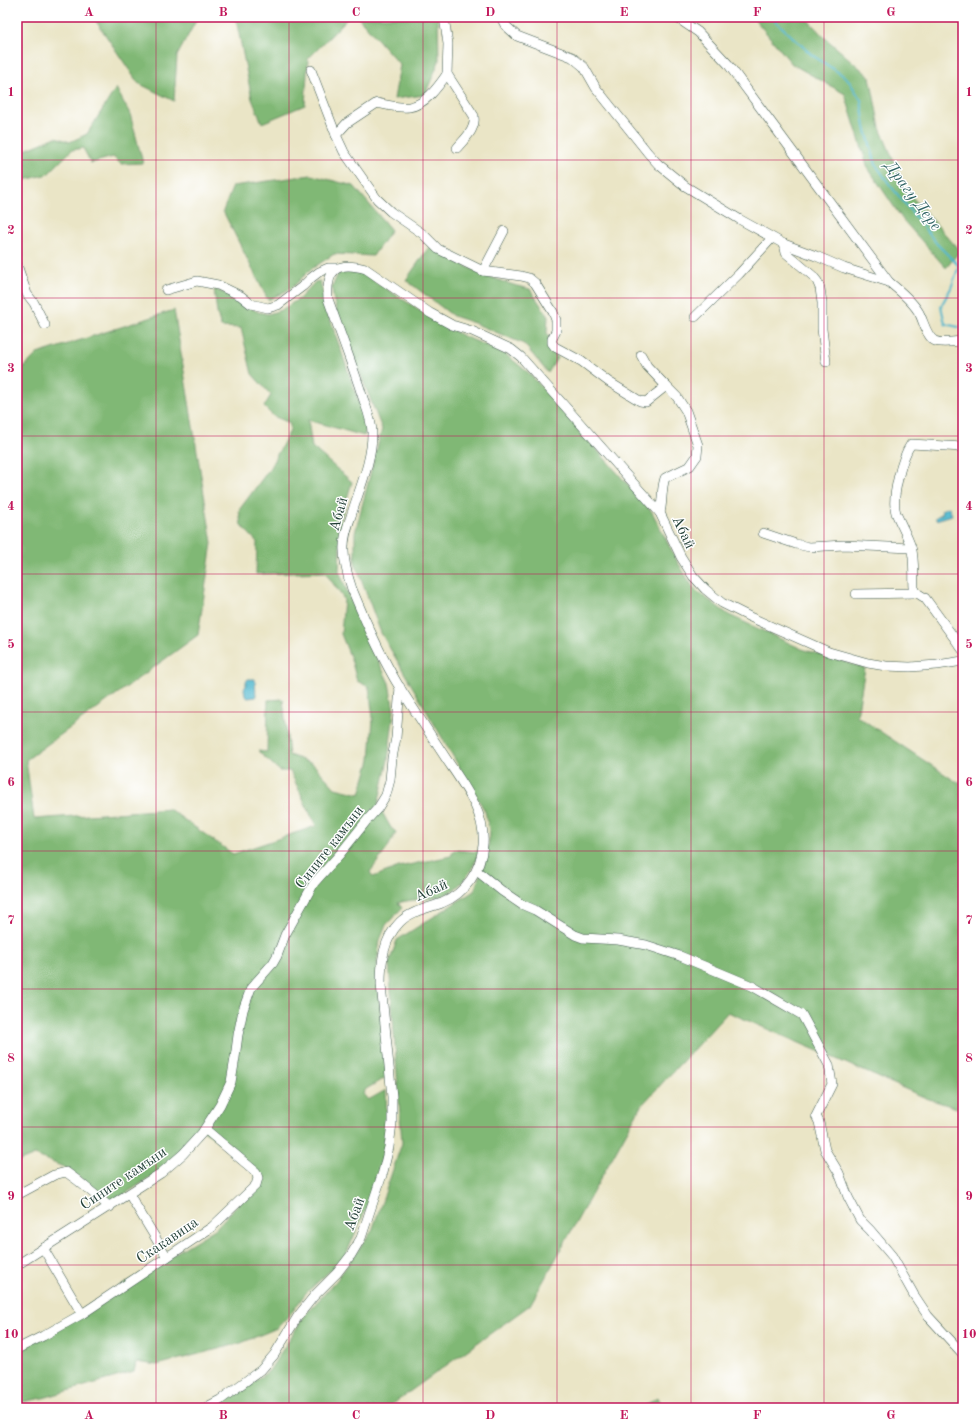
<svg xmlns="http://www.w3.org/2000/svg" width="980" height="1425" font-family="'Old Standard TT',serif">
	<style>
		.forest { fill: #80b875; stroke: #507a54 }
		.water { fill: #4fb7ce; stroke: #377a81 }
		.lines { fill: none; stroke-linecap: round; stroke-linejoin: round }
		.stream { stroke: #4fb7ce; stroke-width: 2 }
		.minor-casing { stroke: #3d564a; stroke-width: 10 }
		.minor { stroke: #fff; stroke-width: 9 }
		.grid { fill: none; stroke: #c2185b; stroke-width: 1; stroke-opacity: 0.55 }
		.labels { text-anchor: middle; stroke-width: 3; stroke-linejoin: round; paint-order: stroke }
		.street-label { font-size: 15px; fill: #1f3d34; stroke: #fff }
		.water-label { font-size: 16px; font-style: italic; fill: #2d6262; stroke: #fff }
		.neatline { fill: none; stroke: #c2185b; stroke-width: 1.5 }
		.grid-label { font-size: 13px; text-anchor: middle; font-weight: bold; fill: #c2185b }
	</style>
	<rect width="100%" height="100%" fill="#fff"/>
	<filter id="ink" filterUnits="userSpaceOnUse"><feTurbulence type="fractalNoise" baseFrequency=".025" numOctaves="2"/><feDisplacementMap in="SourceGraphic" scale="8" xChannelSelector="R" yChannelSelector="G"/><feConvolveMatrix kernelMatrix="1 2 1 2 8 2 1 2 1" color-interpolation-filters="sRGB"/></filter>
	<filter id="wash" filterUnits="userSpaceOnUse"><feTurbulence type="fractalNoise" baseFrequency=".012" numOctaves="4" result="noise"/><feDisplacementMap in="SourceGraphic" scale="16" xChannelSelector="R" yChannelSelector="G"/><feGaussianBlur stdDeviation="0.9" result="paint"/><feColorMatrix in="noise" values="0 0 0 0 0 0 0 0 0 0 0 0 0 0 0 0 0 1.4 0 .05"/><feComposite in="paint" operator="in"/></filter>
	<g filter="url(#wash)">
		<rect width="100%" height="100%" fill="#eae5c6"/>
		<!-- forest -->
		<g class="forest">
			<path d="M95 17H198L177 56 174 101 138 83 94 18Z"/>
			<path d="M232 17H349L308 59 305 105 262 123 252 99 236 19Z"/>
			<path d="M358 17H438L439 61 425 95 394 99 400 65Z"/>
			<path d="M753 17H805L823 36 870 77 880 128 906 190 960 251 946 268 903 220 868 168 845 94 792 64Z"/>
			<path d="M116 88 130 114 143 163 121 164 113 157 91 163 83 148 72 150 48 174 17 182V162L23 151 56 137 70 142 87 134Z"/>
			<path d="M311 175 354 186 391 230 373 256 334 254 310 270 292 288 268 300 223 211 233 186Z"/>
			<path d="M429 247C461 264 494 282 530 289L548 316 547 333 557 358 548 373 524 344 474 323 453 316 406 280Z"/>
			<path d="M346 271H357L369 277 402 299 461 335 504 353 530 374 652 512 677 561 694 589 729 615 802 649 865 668 857 716 958 783H963V1110L926 1098 728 1012 641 1106 530 1305 387 1408H216L269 1371 305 1315 336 1281 372 1231 402 1143 389 963 397 940 474 891 486 858 490 834 485 811 381 633 355 563V533L382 429 338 317 333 297 332 287 338 274Z"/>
			<path d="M320 281 325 304 367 426 364 436 308 420 312 447 352 482 341 519 339 571 362 627 389 683 394 711 388 760 378 805 391 828 396 832 387 849 370 872 373 877 399 867 451 856 454 850 479 852C473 871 459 892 438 897 424 900 411 899 398 903L402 908 386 925 380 940 377 963 379 995 387 1077 366 1089 363 1094 368 1100 386 1090 387 1130 383 1155 368 1204 345 1257 305 1294 293 1311 277 1328 241 1343 157 1365 136 1362 134 1372 43 1398 17 1403V1349L215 1229 256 1185V1172L200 1127 172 1164 112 1202 66 1168 35 1155 17 1162V374L37 354 174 310 212 543 198 635 26 760 34 819 169 809 233 854 316 826 290 771H280L258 751 267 752 268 700 283 699 289 755 313 764 335 788 360 794 370 760 373 718 369 687 357 681 351 659 341 634 344 599 325 572 256 574 257 542 241 525 239 510 268 471 290 431V423L273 416 264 407 271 395 252 374 241 328 221 327 217 313 214 289 234 297 258 312 268 314 281 310 299 299 315 282Z"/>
			<path d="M657 1397 663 1408H642Z"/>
		</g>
		<!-- water -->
		<g class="water">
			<path d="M949 507 952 515 936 520V517L943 513 941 510Z"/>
			<path d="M248 679H255L256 697 248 698 245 696 244 688 246 686V681Z"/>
		</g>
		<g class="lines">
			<!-- stream -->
			<path class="stream" d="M771 17 812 55 847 78 861 100 865 127 876 165 890 185 937 244 959 266 951 288 941 306 945 324 963 328"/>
		</g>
	</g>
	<g filter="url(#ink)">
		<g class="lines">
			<defs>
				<g id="minor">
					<path d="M444 17 448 44 447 74 474 116C476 130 465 138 457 148"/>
					<path d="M501 17 505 25 517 36 572 57 584 67 596 88 648 153 658 164 685 186 739 219 784 244 816 256 844 268 889 282"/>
					<path d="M676 17 698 32 728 64 889 282C899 290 911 300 918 311 923 318 926 337 935 341 942 344 955 341 963 341"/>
					<path d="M311 70 336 135 344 152 377 199 391 212 423 234 438 249 483 271 521 276 529 278 535 283 553 312 556 320V331L552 339V343L555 347 581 361 609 382 640 401 646 402 666 386 677 397 686 411 698 445 697 456 690 466 665 478C661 489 663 501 660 513"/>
					<path d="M336 135 347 123 377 103C387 105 398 108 409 107 425 105 438 87 447 74"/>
					<path d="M784 244 786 253 813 276 817 281 820 288 822 303V329L826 362"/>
					<path d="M17 265 27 294 34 303 45 325"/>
					<path d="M483 271 504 231"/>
					<path d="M166 290 197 281 218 285 241 296 251 304 268 308 278 305 303 286 311 278 319 272 328 268H337"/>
					<path d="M695 317 739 274 772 238"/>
					<path d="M641 355 647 366 666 386"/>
					<path d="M963 447 911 444C902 457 891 498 896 513 901 525 907 535 911 547 915 559 913 575 914 588L917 593 925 598 963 650"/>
					<path d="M763 533 796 544 809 547 844 545 911 548"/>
					<path d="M856 594 917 593"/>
					<path d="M477 871 502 891 521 904 535 910 575 935 583 938 618 940 646 945 680 956 752 986 802 1015 829 1065 832 1084 816 1116 819 1122 825 1150 839 1173 848 1197 860 1220 870 1230 892 1256 914 1295 928 1316 963 1354"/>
					<path d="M129 1194 167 1257"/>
					<path d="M17 1195 54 1175 66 1172 77 1180 110 1207"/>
					<path d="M43 1248 82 1314"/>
					<path d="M17 1265 161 1173 183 1154 202 1133 220 1105 231 1082 235 1058 238 1035 243 1010 251 988 273 963 277 956 285 935 314 883 340 854 368 819 378 808 386 795 390 780 392 758 396 738 400 687"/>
					<path d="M17 1349 43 1336 82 1314 212 1227 256 1185 258 1178 256 1172 205 1129"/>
					<path d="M205 1408 220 1400 261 1370 274 1355 298 1316 314 1296 337 1273 351 1255 361 1238 383 1172 389 1147 392 1123V1097L381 984C381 962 383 939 400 922 411 911 428 908 442 903 466 893 481 870 483 845 486 812 462 783 445 757 430 734 415 711 400 688 381 657 366 623 352 589 348 577 344 564 344 551 343 538 348 525 352 513 360 487 372 461 372 433 372 419 365 405 361 392 351 361 339 330 328 299 326 269 337 261 366 269L430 313 452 325 472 331 511 349 521 357 660 513 681 557 693 576 705 589 722 603 750 617 829 652 868 663 886 666 910 667 937 665 963 661"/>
				</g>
			</defs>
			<!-- minor casing -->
			<use href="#minor" class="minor-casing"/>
			<!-- minor -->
			<use href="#minor" class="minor"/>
		</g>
	</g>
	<!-- grid -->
	<path class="grid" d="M156 17V1408M289 17V1408M423 17V1408M557 17V1408M691 17V1408M824 17V1408M17 160H963M17 298H963M17 436H963M17 574H963M17 712H963M17 851H963M17 989H963M17 1127H963M17 1265H963"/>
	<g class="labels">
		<!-- street labels -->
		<g class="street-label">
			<text transform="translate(338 514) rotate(-74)" y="5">Абай</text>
			<text transform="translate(684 532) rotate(64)" y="5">Абай</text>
			<text transform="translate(329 847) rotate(-52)" y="5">Сините камъни</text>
			<text transform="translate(431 890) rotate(-24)" y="5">Абай</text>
			<text transform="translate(123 1178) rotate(-34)" y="5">Сините камъни</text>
			<text transform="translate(354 1214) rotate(-70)" y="5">Абай</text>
			<text transform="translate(167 1240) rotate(-34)" y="5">Скакавица</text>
		</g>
		<!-- water labels -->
		<g class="water-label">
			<text transform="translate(914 195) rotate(53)" y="6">Драгу Дере</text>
		</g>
	</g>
	<!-- margin -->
	<rect width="980" height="1425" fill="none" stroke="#fff" stroke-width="44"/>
	<rect x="22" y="22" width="936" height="1381" class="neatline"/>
	<g class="grid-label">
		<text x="89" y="16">A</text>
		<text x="223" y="16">B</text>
		<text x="356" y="16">C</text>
		<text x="490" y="16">D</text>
		<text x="624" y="16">E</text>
		<text x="757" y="16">F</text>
		<text x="891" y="16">G</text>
		<text x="11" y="96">1</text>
		<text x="969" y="96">1</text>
		<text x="11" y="234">2</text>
		<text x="969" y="234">2</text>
		<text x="11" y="372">3</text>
		<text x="969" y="372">3</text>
		<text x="11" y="510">4</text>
		<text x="969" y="510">4</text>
		<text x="11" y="648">5</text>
		<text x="969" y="648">5</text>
		<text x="11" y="786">6</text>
		<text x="969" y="786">6</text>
		<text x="11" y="924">7</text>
		<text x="969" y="924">7</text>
		<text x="11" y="1062">8</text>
		<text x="969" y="1062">8</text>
		<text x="11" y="1200">9</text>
		<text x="969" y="1200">9</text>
		<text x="11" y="1338">10</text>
		<text x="969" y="1338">10</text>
		<text x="89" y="1419">A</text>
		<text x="223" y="1419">B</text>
		<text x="356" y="1419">C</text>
		<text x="490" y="1419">D</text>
		<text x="624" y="1419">E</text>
		<text x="757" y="1419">F</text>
		<text x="891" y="1419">G</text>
	</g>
</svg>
